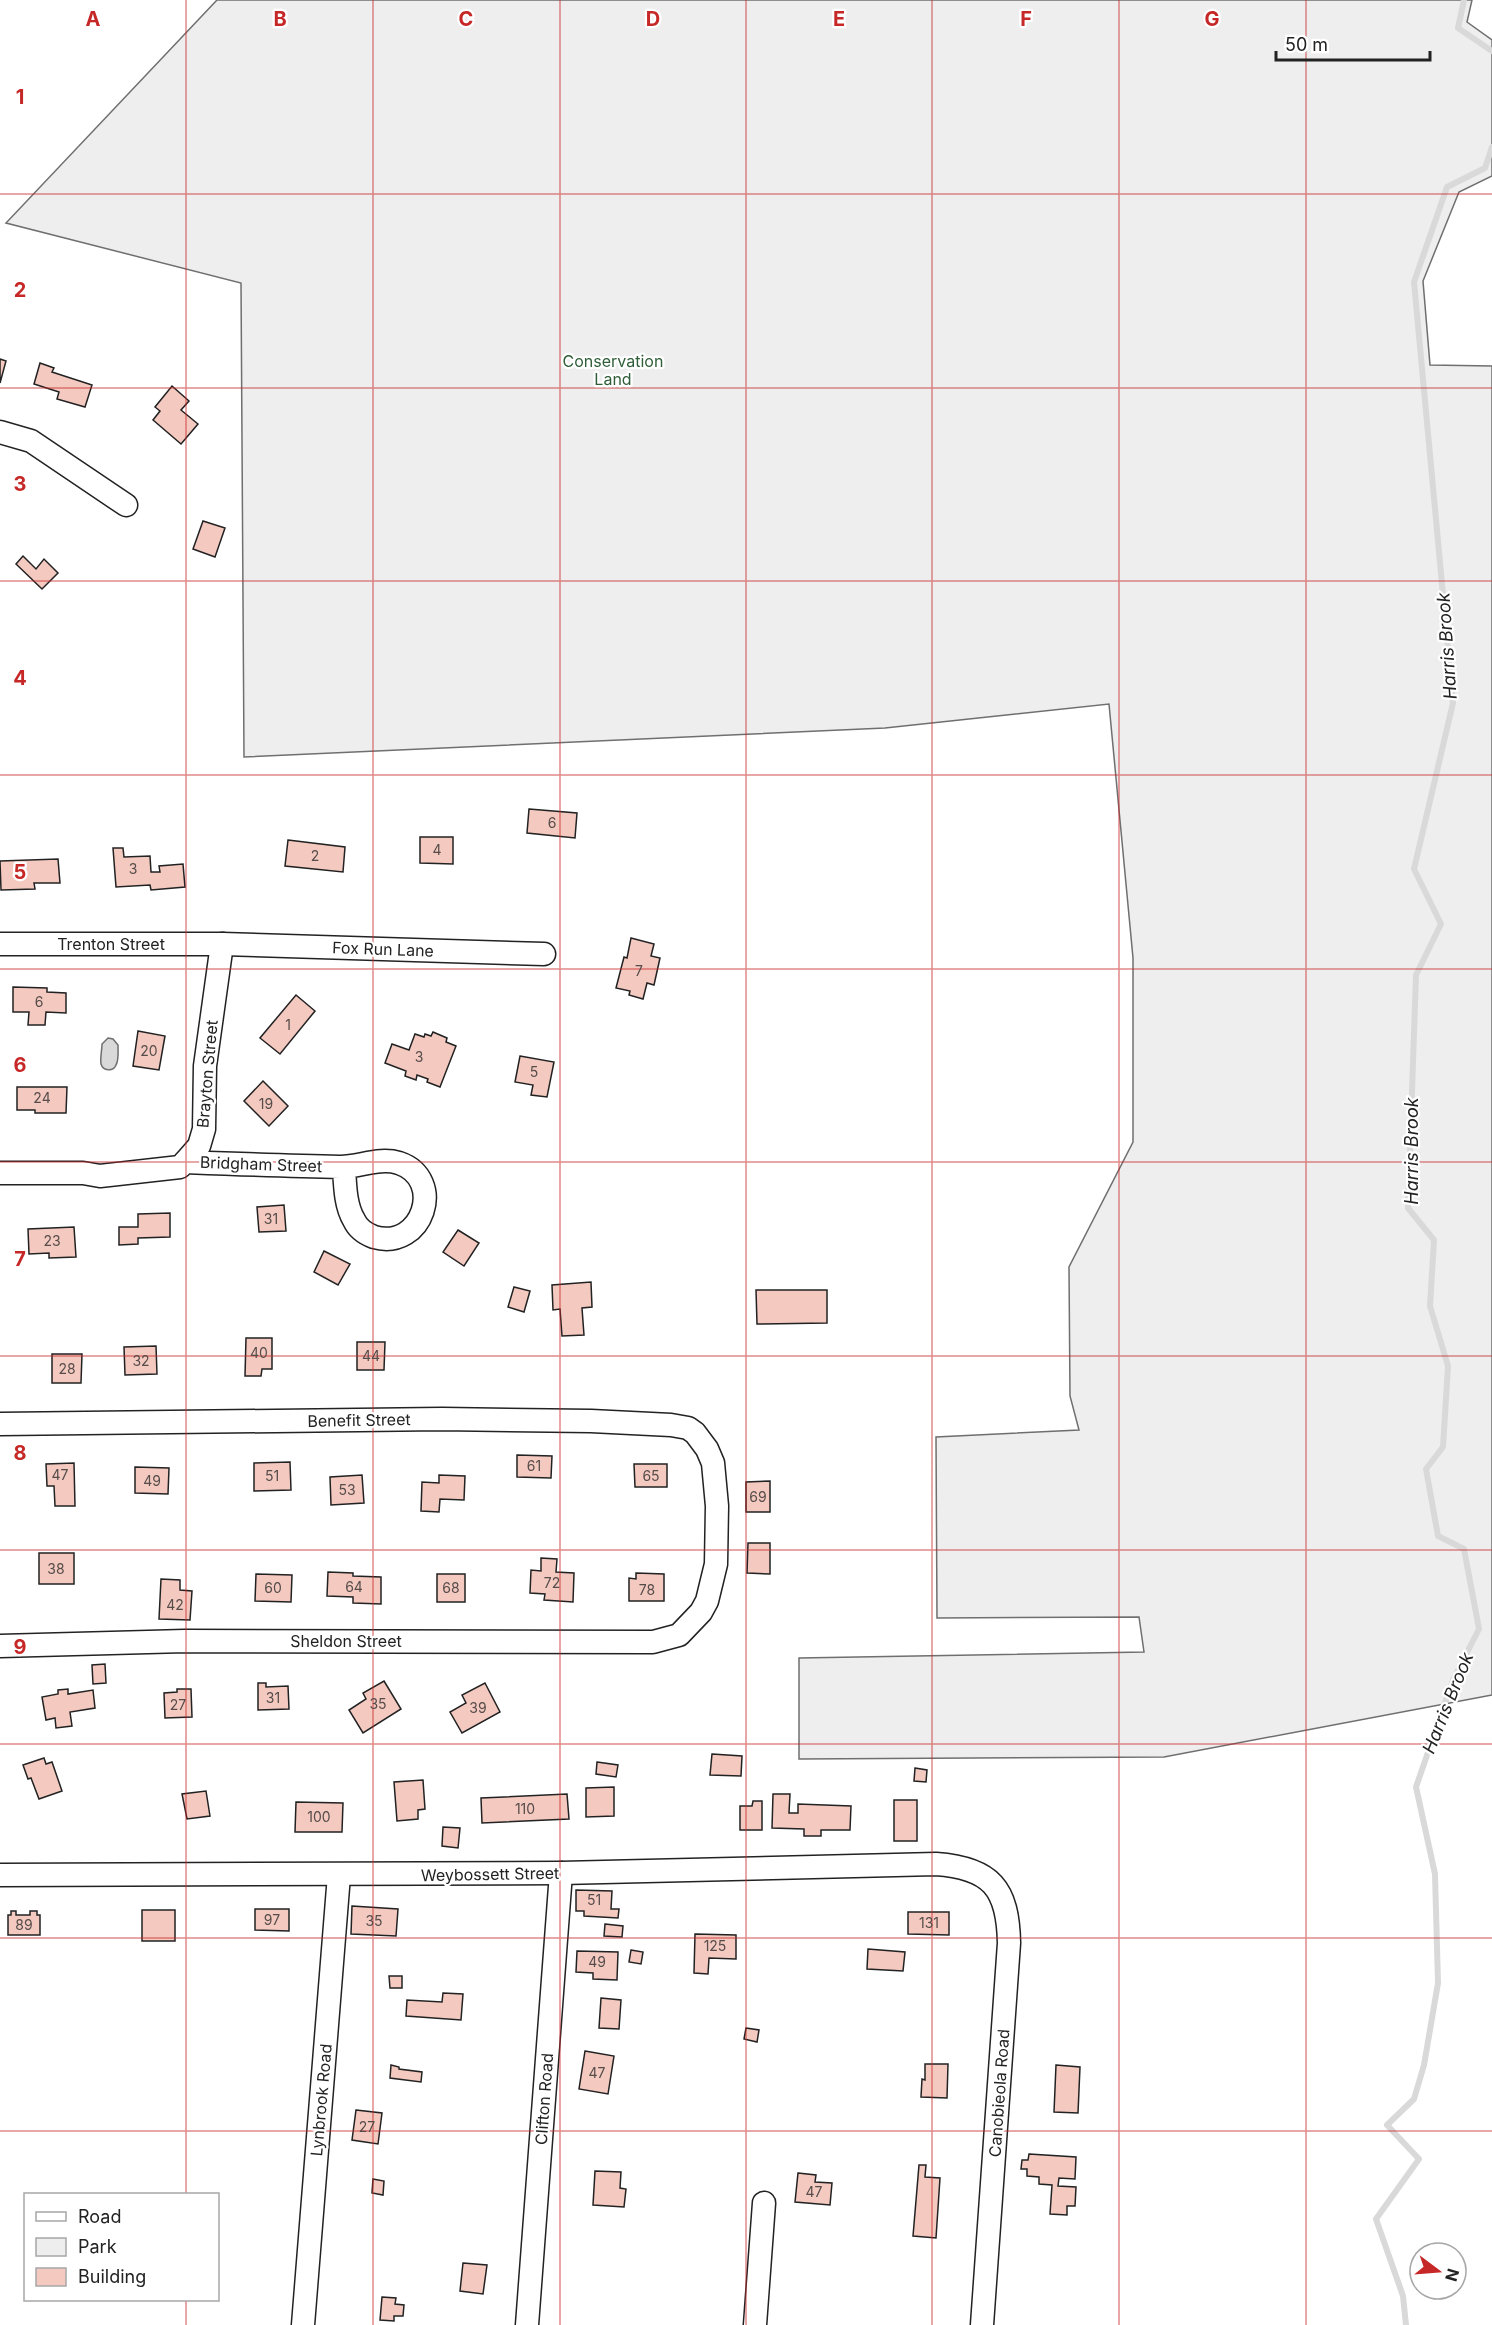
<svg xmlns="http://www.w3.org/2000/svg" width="1492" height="2325" font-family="Inter,sans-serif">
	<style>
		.green { fill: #eee; stroke: #6f6f6f; stroke-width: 1.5 }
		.water { fill: #d9d9d9; stroke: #6f6f6f; stroke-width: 1.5 }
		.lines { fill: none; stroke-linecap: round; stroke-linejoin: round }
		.stream { stroke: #d9d9d9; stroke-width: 6 }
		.building { fill: #f3c9c0; stroke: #222; stroke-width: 1.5 }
		.minor-casing { stroke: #222; stroke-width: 25 }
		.minor { stroke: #fff; stroke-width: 22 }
		.grid { fill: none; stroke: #c62828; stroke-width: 1.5; stroke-opacity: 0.55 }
		.labels { text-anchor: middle; stroke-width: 4.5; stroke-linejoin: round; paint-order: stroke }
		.number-label { font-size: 14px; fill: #564c4a }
		.park-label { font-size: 16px; fill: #2f5e38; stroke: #fff }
		.street-label { font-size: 16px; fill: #222; stroke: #fff }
		.water-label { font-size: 18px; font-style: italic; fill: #222; stroke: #fff }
		.grid-label { font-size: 20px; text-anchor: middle; font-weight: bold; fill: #c62828; stroke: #fff; stroke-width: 4.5; stroke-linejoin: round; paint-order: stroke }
	</style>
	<rect width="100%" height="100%" fill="#fff"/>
	<!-- green -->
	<path class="green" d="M217 0H1472L1467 22 1492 40V176L1459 192 1423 281 1430 365 1492 366V1695L1164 1757 799 1759V1658L1144 1652 1139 1617 937 1618 936 1437 1079 1430 1070 1396 1069 1267 1133 1142V958L1109 704 885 728 244 757 241 283 6 223Z"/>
	<!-- water -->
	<path class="water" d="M108 1038 113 1039 118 1045C118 1051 119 1060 116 1065 113 1072 103 1071 101 1064 100 1058 102 1050 102 1044Z"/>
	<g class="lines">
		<!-- stream -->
		<g class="stream">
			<path d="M1464 0 1458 28 1492 51"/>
			<path d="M1406 2325 1403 2296 1376 2219 1419 2159 1387 2125 1414 2099 1424 2065 1438 1983 1435 1874 1416 1787 1453 1680 1479 1629 1464 1549 1438 1536 1426 1469 1443 1447 1448 1366 1430 1306 1434 1240 1408 1208 1416 975 1441 924 1414 869 1453 703 1414 282 1447 187 1485 168 1492 147"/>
		</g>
	</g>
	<!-- building -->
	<g class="building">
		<path d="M0 359 6 361 0 383Z"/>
		<path d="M40 363 54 368 52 372 92 385 85 407 57 399 59 392 34 384Z"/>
		<path d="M172 386 189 401 181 410 198 424 181 444 153 420 160 411 155 407Z"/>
		<path d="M203 521 225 528 215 557 193 549Z"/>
		<path d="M23 556 36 569 44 559 58 573 42 589 16 564Z"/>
		<path d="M529 809 577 813 575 838 527 833Z"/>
		<path d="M420 837H453V864L420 863Z"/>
		<path d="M288 840 345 847 343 872 285 866Z"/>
		<path d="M113 848H123L124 857 150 856 151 872H160L159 866 183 864 185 887 151 890 150 885 116 887Z"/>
		<path d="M58 859 60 883H34L35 889 1 890 0 861Z"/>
		<path d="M631 938 654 944 651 956 660 958 654 985 647 983 643 999 629 995 630 991 616 988 624 957 627 958Z"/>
		<path d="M13 987 47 988V992L66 993V1013L46 1012 45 1025H28L29 1012H13Z"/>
		<path d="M296 995 315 1011 280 1054 260 1038Z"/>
		<path d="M138 1031 165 1036 159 1070 133 1066Z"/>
		<path d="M433 1032 447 1038 446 1042 456 1046 440 1087 427 1082 428 1079 417 1075 416 1080 405 1076 406 1071 385 1063 392 1044 409 1050 415 1034 424 1037 425 1034 431 1036Z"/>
		<path d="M520 1056 554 1062 547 1097 531 1095 533 1085 515 1082Z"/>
		<path d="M263 1081 288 1106 269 1126 244 1101Z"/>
		<path d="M17 1087H67L66 1113H35V1110H17Z"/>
		<path d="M284 1205 286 1231 259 1232 257 1207Z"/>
		<path d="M170 1213V1237L138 1238V1244L119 1245V1227H138V1214Z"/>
		<path d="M74 1227 76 1257 49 1258V1253L29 1254 28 1229Z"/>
		<path d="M458 1230 479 1243 464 1266 443 1252Z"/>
		<path d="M324 1251 350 1264 338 1285 314 1272Z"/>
		<path d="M591 1282 592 1307 582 1308 584 1335 562 1336 560 1309 553 1310 552 1285Z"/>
		<path d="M514 1287 530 1291 524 1312 508 1307Z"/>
		<path d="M756 1290H827V1323L757 1324Z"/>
		<path d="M246 1338H272V1369H262L261 1376H245Z"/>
		<path d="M357 1342H385L384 1370H357Z"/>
		<path d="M156 1346 157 1374 125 1375 124 1347Z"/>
		<path d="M52 1354H82L81 1383H52Z"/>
		<path d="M517 1455 552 1456 551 1478 517 1477Z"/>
		<path d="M290 1462 291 1490 254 1491V1463Z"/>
		<path d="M74 1463 75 1506H55L54 1486H47L46 1464Z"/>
		<path d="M634 1464H667V1487H635Z"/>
		<path d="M135 1467 169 1468 168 1494 135 1493Z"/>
		<path d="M362 1475 364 1503 331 1505 330 1477Z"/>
		<path d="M439 1475 465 1476 464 1500 440 1499 439 1512 421 1511 422 1482 439 1483Z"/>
		<path d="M770 1481V1512H746V1482Z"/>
		<path d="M748 1543H770V1574L747 1573Z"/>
		<rect x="39" y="1553" width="35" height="31"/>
		<path d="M541 1558 557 1559 556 1572 574 1573 573 1602 544 1600 545 1594 530 1593 531 1570 541 1571Z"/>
		<path d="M328 1572 353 1573V1576L381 1577V1604L353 1603V1597L327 1596Z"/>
		<path d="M636 1573 664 1574V1601H629V1578L636 1579Z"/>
		<path d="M256 1574 292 1575 291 1602 255 1601Z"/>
		<rect x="437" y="1574" width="28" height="28"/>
		<path d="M161 1579 180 1580V1590L192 1591 190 1620 159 1619Z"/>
		<path d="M105 1664 106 1683 93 1684 92 1665Z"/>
		<path d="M384 1681 401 1709 363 1733 349 1710 366 1699 363 1693Z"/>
		<path d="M258 1683H266V1687L288 1686 289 1709 258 1710Z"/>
		<path d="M485 1683 500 1712 462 1733 450 1712 466 1703 462 1695Z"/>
		<path d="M68 1689V1694L93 1690 95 1708 70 1712 72 1726 56 1728 55 1718 46 1720 42 1697 58 1694V1690Z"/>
		<path d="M177 1689H191L192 1717 165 1718 164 1693 177 1692Z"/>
		<path d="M712 1754 742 1756 741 1776 710 1775Z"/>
		<path d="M44 1758 46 1764 52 1762 62 1791 39 1799 31 1778 28 1779 23 1765Z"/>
		<path d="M597 1762 618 1765 616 1777 596 1774Z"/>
		<path d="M915 1768 927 1770 926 1782 914 1781Z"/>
		<path d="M423 1780 425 1809 418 1810V1819L397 1821 394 1782Z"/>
		<path d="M614 1787V1816L586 1817V1788Z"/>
		<path d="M206 1791 210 1816 187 1819 182 1794Z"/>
		<path d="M567 1794 569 1819 482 1823 481 1798Z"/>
		<path d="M773 1794H790L789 1813H798V1804L851 1806 850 1830H821V1836H804V1829L772 1828Z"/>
		<rect x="894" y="1800" width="23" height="41"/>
		<path d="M753 1801H762V1830H740V1806H752Z"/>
		<path d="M296 1802 343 1803 342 1832H295Z"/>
		<path d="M443 1827 460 1828 458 1848 442 1846Z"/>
		<path d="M576 1890 612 1891 611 1909H619L618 1918 584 1916V1911H576Z"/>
		<path d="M352 1906 398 1909 396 1936 351 1934Z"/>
		<path d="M255 1909H289V1931L255 1930Z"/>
		<rect x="142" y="1910" width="33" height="31"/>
		<path d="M11 1911H16V1915H30V1911H37V1915H40V1935H8V1915H11Z"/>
		<path d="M908 1912H949V1935L908 1934Z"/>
		<path d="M605 1924 623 1926 622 1937 604 1936Z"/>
		<path d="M695 1934 736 1935V1959L709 1958 708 1974 694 1973Z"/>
		<path d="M868 1949 905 1952 903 1971 867 1969Z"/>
		<path d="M631 1950 643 1952 641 1964 629 1962Z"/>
		<path d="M577 1951 618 1952 617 1980 593 1979V1973L576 1972Z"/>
		<path d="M389 1976H402V1988H390Z"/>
		<path d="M443 1993 463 1994 461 2020 406 2016 407 2000 442 2002Z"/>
		<path d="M601 1998 621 2000 619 2029 599 2028Z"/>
		<path d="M746 2028 759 2030 757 2042 744 2039Z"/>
		<path d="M585 2051 614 2056 608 2094 579 2089Z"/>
		<path d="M925 2064H948L947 2098 921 2097 922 2079 925 2080Z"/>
		<path d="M391 2065 399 2067V2069L422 2072 421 2082 390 2078Z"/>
		<path d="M1056 2065 1080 2067 1078 2113 1054 2112Z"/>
		<path d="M356 2110 382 2113 378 2144 352 2140Z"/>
		<path d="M1029 2154 1076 2157 1075 2179 1059 2178 1058 2186 1076 2187 1075 2206H1067V2215L1050 2214 1052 2185 1039 2184V2177L1027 2176V2169H1021L1022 2160H1028Z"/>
		<path d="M919 2165H926L925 2177 940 2178 936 2238 913 2236Z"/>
		<path d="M595 2171 621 2172 620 2188 626 2189 624 2207 593 2205Z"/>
		<path d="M798 2173 816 2175 815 2182 832 2183 830 2205 795 2202Z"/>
		<path d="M373 2179 384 2181 383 2195 372 2193Z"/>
		<path d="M463 2263 487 2265 483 2294 460 2291Z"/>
		<path d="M382 2297 396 2298 395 2304 404 2305 403 2316H394V2321L380 2320Z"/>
	</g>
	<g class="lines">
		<defs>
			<g id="minor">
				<path d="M0 432 31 441 126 505"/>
				<path d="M0 944H222L544 954"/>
				<path d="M185 1162 199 1146 204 1129 205 1066 222 944"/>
				<path d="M0 1173H83L100 1176 180 1167 185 1162C237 1164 288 1166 340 1167 360 1167 379 1157 399 1163 446 1179 423 1251 374 1237 366 1234 358 1229 354 1220 345 1205 345 1184 344 1167"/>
				<path d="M0 1424 442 1419 591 1421 671 1425 688 1428 695 1433 707 1449 713 1463 717 1506 716 1564 707 1601 701 1612 679 1635 653 1642 185 1641 0 1646"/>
				<path d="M0 1875 561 1873 936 1864C991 1868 1008 1888 1009 1943L982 2325"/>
				<path d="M303 2325 339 1875"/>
				<path d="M527 2325 561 1873"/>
				<path d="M755 2325 764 2203"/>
			</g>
		</defs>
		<!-- minor casing -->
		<use href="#minor" class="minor-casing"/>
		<!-- minor -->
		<use href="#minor" class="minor"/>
	</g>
	<!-- grid -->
	<path class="grid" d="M186 0V2194M373 0V2325M560 0V2325M746 0V2325M932 0V2325M1119 0V2325M1306 0V2325M0 194H1492M0 388H1492M0 581H1492M0 775H1492M0 969H1492M0 1162H1492M0 1356H1492M0 1550H1492M0 1744H1492M0 1938H1492M0 2131H1492M186 2300V2325"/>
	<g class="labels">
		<!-- number labels -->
		<g class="number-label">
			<text x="552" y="828">6</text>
			<text x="437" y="855">4</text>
			<text x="315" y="861">2</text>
			<text x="133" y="874">3</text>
			<text x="639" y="976">7</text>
			<text x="39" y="1007">6</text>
			<text x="288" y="1030">1</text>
			<text x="149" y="1056">20</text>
			<text x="419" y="1062">3</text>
			<text x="534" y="1077">5</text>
			<text x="42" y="1103">24</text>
			<text x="266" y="1109">19</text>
			<text x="271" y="1224">31</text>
			<text x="52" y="1246">23</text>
			<text x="259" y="1358">40</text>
			<text x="371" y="1361">44</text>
			<text x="141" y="1366">32</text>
			<text x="67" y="1374">28</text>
			<text x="534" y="1471">61</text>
			<text x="60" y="1480">47</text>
			<text x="272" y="1481">51</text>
			<text x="651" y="1481">65</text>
			<text x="152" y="1486">49</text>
			<text x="347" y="1495">53</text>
			<text x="758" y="1502">69</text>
			<text x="56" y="1574">38</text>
			<text x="552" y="1588">72</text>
			<text x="354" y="1592">64</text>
			<text x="273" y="1593">60</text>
			<text x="451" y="1593">68</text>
			<text x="647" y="1595">78</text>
			<text x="175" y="1610">42</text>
			<text x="273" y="1703">31</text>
			<text x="378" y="1709">35</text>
			<text x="178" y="1710">27</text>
			<text x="478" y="1713">39</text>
			<text x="525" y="1814">110</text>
			<text x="319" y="1822">100</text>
			<text x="594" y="1905">51</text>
			<text x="272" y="1925">97</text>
			<text x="374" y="1926">35</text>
			<text x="929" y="1928">131</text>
			<text x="24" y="1930">89</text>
			<text x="715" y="1951">125</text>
			<text x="597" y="1967">49</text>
			<text x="597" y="2078">47</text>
			<text x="367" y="2132">27</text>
			<text x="814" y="2197">47</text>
		</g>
		<!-- park labels -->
		<g class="park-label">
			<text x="613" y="367">Conservation<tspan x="613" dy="18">Land</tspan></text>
		</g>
		<!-- street labels -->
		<g class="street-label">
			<text x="111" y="950">Trenton Street</text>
			<text transform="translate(383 949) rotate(2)" y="6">Fox Run Lane</text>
			<text transform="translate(207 1074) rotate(-85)" y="6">Brayton Street</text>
			<text transform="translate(261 1164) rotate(2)" y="6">Bridgham Street</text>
			<text transform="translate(359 1420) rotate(-1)" y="6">Benefit Street</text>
			<text x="346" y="1647">Sheldon Street</text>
			<text transform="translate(490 1874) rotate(-1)" y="6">Weybossett Street</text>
			<text transform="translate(999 2093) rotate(-86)" y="6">Canobieola Road</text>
			<text transform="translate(544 2099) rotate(-86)" y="6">Clifton Road</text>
			<text transform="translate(321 2100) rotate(-85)" y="6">Lynbrook Road</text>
		</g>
		<!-- water labels -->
		<g class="water-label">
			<text transform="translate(1447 646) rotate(-94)" y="6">Harris Brook</text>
			<text transform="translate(1412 1151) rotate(-90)" y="6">Harris Brook</text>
			<text transform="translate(1448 1703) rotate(-68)" y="6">Harris Brook</text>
		</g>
	</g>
	<g class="grid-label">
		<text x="93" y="26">A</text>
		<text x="280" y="26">B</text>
		<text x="466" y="26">C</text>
		<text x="653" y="26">D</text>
		<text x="839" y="26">E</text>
		<text x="1026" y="26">F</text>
		<text x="1212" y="26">G</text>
		<text x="20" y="104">1</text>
		<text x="20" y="297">2</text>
		<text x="20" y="491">3</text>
		<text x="20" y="685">4</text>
		<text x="20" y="879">5</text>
		<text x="20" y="1072">6</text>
		<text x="20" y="1266">7</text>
		<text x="20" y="1460">8</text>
		<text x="20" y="1654">9</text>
	</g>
	<!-- legend -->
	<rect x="24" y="2193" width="195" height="108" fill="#ffffff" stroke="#a7a7a7" stroke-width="1.5"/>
	<rect x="36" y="2212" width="30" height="9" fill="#ffffff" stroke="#a7a7a7" stroke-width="1.5"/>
	<text x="78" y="2223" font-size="18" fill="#222222">Road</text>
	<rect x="36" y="2238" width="30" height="18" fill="#eeeeee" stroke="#a7a7a7" stroke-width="1.5"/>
	<text x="78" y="2253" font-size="18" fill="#222222">Park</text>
	<rect x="36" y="2268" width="30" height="18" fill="#f3c9c0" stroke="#a7a7a7" stroke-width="1.5"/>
	<text x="78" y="2283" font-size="18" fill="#222222">Building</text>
	<!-- north arrow -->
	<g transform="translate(1438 2271) rotate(106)"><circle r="28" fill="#ffffff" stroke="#a7a7a7" stroke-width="1.5"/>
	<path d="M0-4.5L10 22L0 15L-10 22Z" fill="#c62828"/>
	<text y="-9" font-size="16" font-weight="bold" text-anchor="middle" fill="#222222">N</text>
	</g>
	<!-- scale -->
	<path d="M1276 51v9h154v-9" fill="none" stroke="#222222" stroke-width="3"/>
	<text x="1285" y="51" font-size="18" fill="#222222" stroke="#ffffff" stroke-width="4.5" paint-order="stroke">50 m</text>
</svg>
